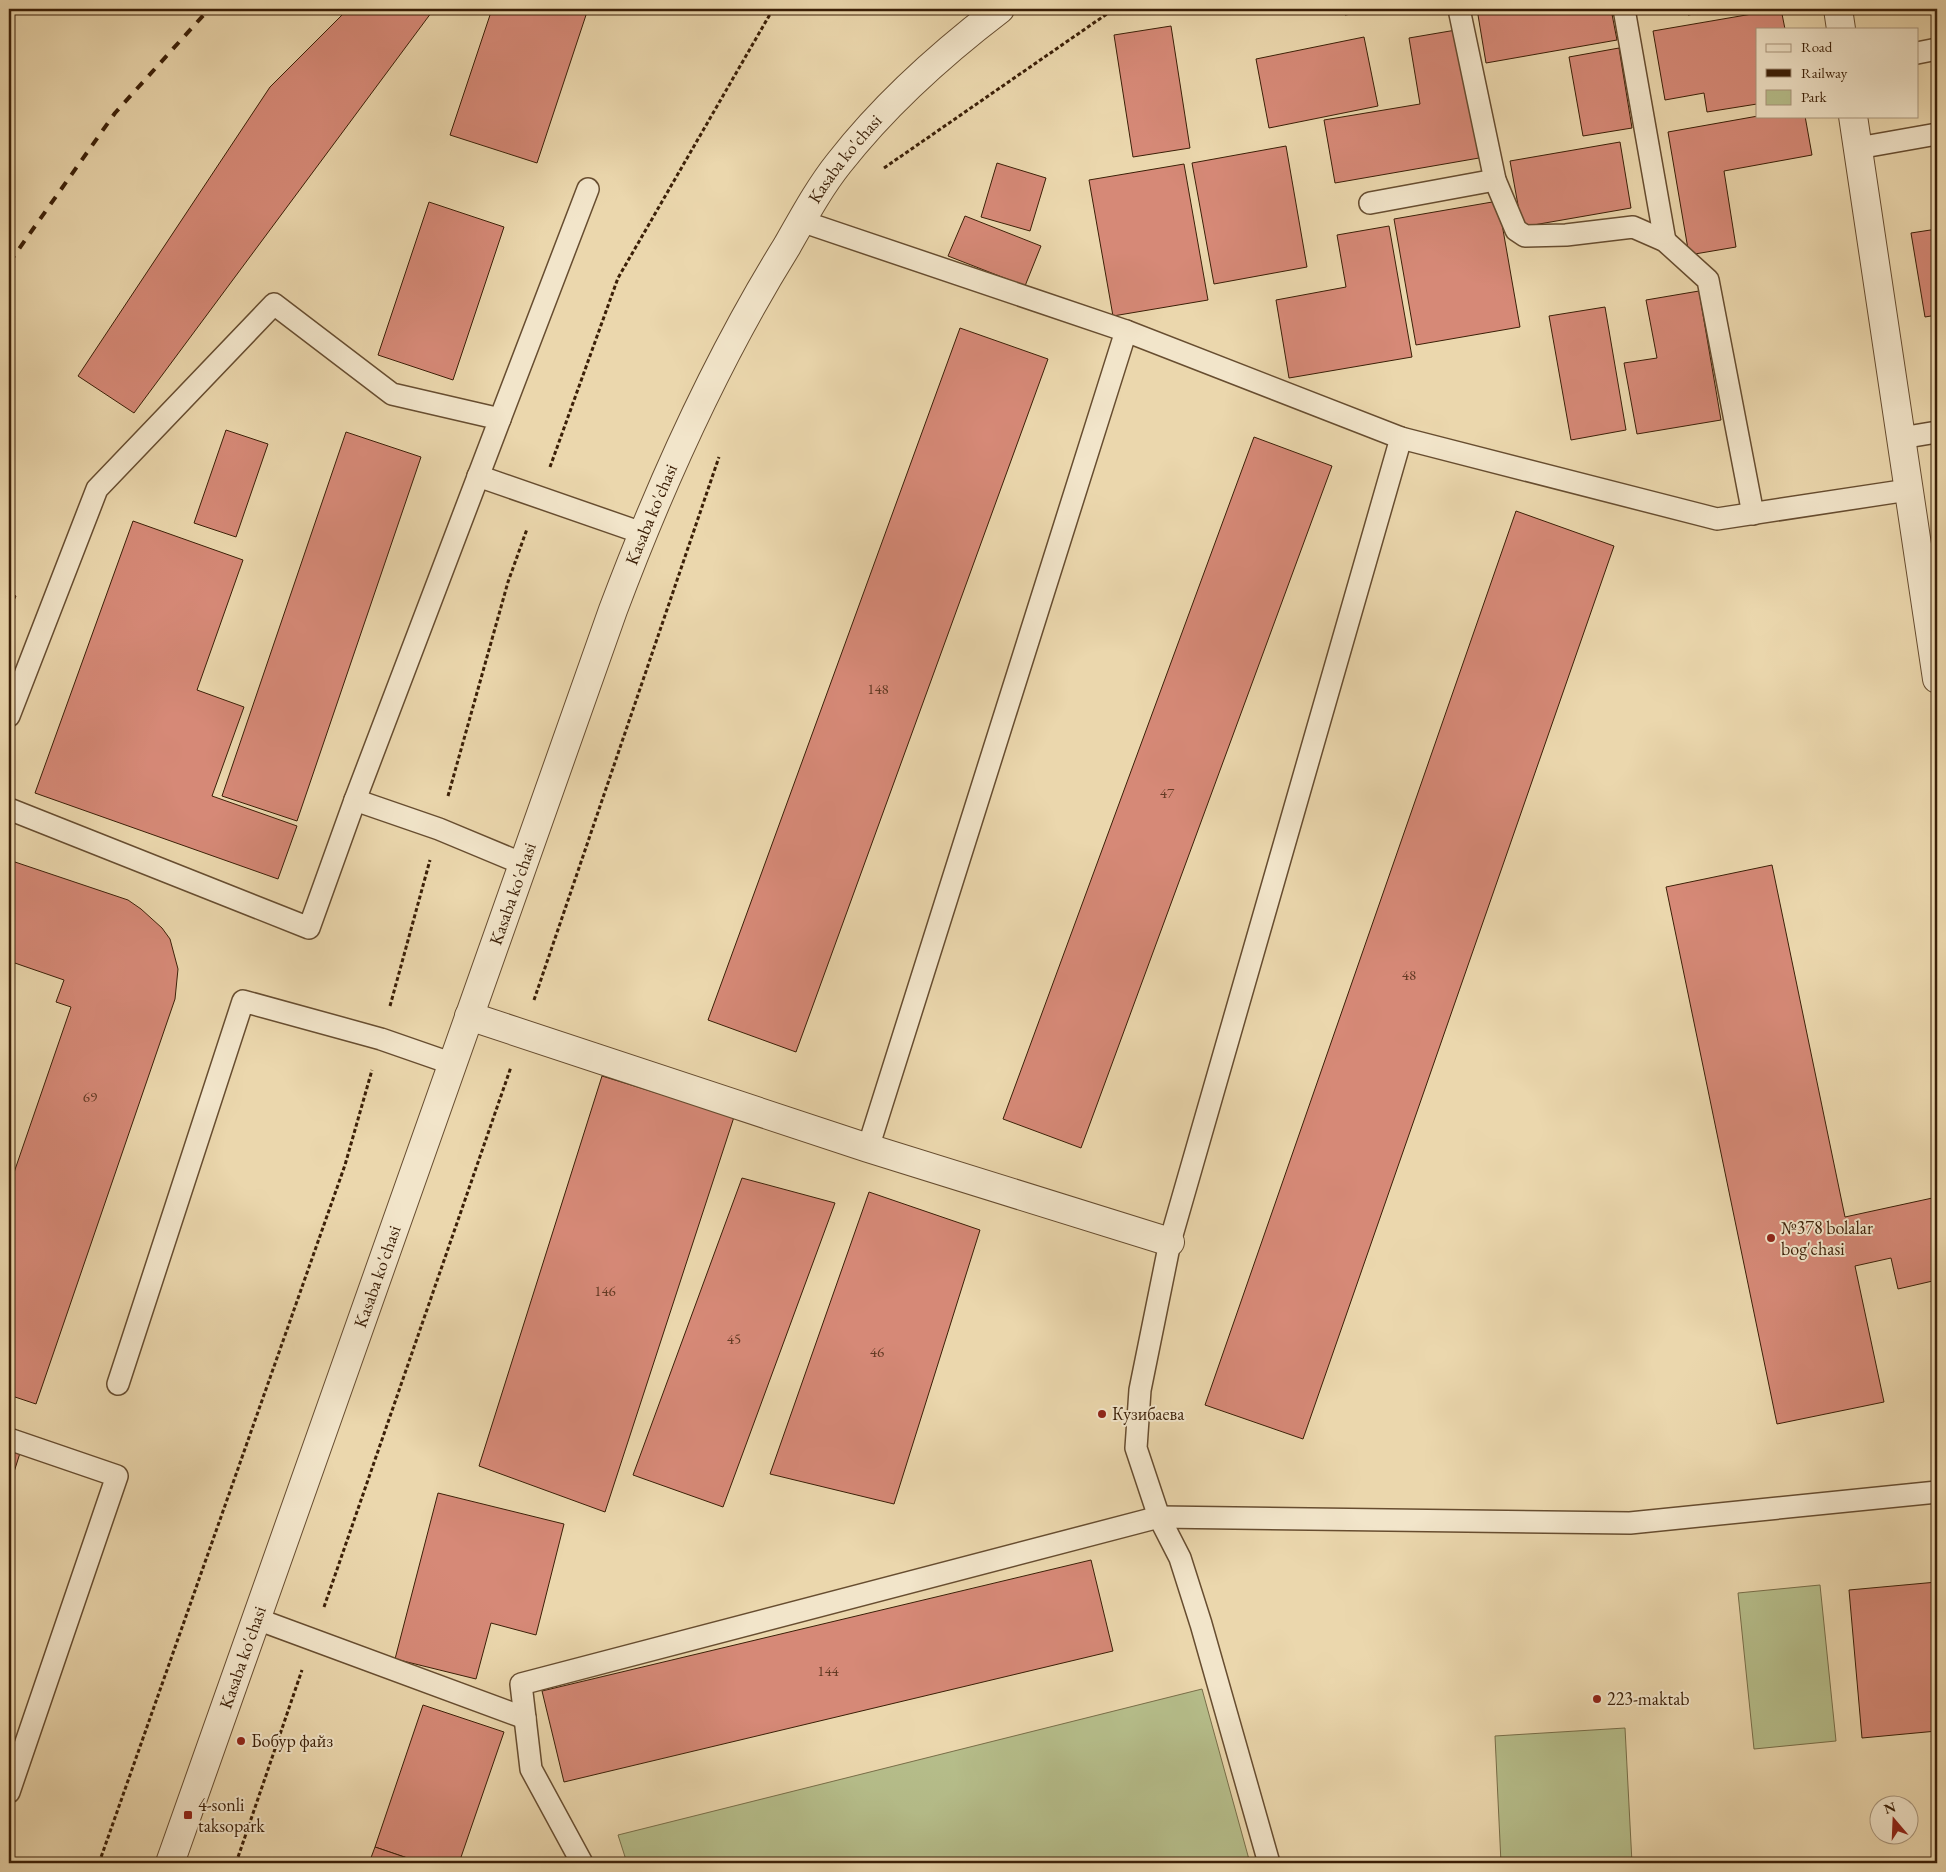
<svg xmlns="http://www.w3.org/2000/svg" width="1946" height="1872" font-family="'EB Garamond',serif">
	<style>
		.green { fill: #b6be8b; stroke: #786e49 }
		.building { fill: #d68977; stroke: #3b1f07 }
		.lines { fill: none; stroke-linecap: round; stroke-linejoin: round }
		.service-casing { stroke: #674d30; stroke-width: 24 }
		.minor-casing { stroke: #674d30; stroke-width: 30 }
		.tertiary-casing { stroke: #674d30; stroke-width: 30 }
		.path { stroke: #3b1f07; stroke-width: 3; stroke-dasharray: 4 2.5; stroke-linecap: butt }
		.service { stroke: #f2e5ca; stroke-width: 21 }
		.minor { stroke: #f2e5ca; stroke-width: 28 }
		.tertiary { stroke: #f2e5ca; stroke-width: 28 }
		.rail { stroke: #3b1f07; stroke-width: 4; stroke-dasharray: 9 9; stroke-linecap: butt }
		.poi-dot { fill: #8f2418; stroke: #f2e5ca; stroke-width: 2 }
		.labels { text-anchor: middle; stroke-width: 4; stroke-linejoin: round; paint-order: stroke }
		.number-label { font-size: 15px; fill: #623a23 }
		.street-label { font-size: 18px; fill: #3b1f07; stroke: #f2e5ca }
		.poi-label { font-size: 18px; fill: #3b1f07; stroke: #f2e5ca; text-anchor: start }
	</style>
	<rect width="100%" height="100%" fill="#ebd7ad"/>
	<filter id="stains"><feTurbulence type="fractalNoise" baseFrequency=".004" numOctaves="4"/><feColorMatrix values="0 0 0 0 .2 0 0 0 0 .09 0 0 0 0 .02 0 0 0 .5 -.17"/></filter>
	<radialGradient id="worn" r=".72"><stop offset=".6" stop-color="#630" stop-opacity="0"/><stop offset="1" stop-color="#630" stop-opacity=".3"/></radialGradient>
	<!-- green -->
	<g class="green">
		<path d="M1820 1585 1836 1741 1754 1749 1738 1593Z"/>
		<path d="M1202 1689 1250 1863H627L618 1835Z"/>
		<path d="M1625 1728 1632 1863H1501L1495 1736Z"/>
	</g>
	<!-- building -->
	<g class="building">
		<path d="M348 9H434L134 413 78 376 270 87Z"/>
		<path d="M492 9H588L537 163 450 135Z"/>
		<path d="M1344 9H1383L1345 15Z"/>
		<path d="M1477 9H1611L1617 40 1486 63Z"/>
		<path d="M1686 9H1725L1688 15Z"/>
		<path d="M1781 9 1785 29H1757V104L1707 112 1704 93 1665 100 1653 31Z"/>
		<path d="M1171 26 1190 148 1133 157 1114 35Z"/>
		<path d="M1456 30 1479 158 1335 183 1324 120 1420 104 1409 38Z"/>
		<path d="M1364 37 1378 106 1269 128 1256 59Z"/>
		<path d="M1619 48 1632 128 1583 136 1569 57Z"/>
		<path d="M1758 116H1805L1812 155 1724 171 1736 247 1689 255 1668 132Z"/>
		<path d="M1620 142 1631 208 1522 227 1510 161Z"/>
		<path d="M1286 146 1307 267 1214 284 1192 163Z"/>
		<path d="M997 163 1046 178 1030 231 981 217Z"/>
		<path d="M1184 164 1208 300 1113 316 1089 180Z"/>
		<path d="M1498 201 1520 327 1416 345 1394 219Z"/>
		<path d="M429 202 504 227 453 380 378 355Z"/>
		<path d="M965 216 1041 246 1025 286 948 256Z"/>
		<path d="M1389 226 1412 357 1289 378 1276 300 1346 287 1337 235Z"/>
		<path d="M1937 229V315L1925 317 1911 233Z"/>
		<path d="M1699 291 1721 420 1637 434 1624 363 1657 358 1646 300Z"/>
		<path d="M1605 307 1626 430 1571 440 1549 316Z"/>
		<path d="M960 328 1048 359 796 1052 708 1020Z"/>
		<path d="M226 430 268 444 236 537 194 523Z"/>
		<path d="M346 432 421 457 297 821 222 796Z"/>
		<path d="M1254 437 1332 466 1081 1148 1003 1119Z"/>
		<path d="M1516 511 1614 546 1303 1439 1205 1405Z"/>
		<path d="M133 521 243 560 197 690 244 707 212 796 297 826 278 879 35 793Z"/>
		<path d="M9 593 16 596 9 612Z"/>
		<path d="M9 860 128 900 141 909 162 928 170 939 178 969 175 999 36 1404 9 1395V1187L71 1007 56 1002 64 980 9 961Z"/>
		<path d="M1772 865 1845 1217 1937 1197V1280L1898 1289 1891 1258 1855 1266 1884 1402 1777 1424 1666 887Z"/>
		<path d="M602 1076 734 1117 605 1512 479 1466Z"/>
		<path d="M742 1178 835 1203 723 1507 633 1475Z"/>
		<path d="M869 1192 980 1230 894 1504 770 1474Z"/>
		<path d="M9 1449 20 1453 9 1488Z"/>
		<path d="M438 1493 564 1524 536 1635 491 1623 476 1679 395 1659Z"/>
		<path d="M1091 1560 1113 1651 564 1782 542 1691Z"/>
		<path d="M1937 1582V1731L1862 1738 1849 1590Z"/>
		<path d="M423 1705 504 1732 459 1863H422L375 1847Z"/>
		<path d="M375 1847 422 1863H369Z"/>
	</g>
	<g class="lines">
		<defs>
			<g id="service">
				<path d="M1459 9 1495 180 1516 230 1525 236 1566 235 1633 227 1665 241 1708 280 1753 514"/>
				<path d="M1624 9 1665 241"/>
				<path d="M1917 53 1937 49"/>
				<path d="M1858 148 1937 134"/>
				<path d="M1370 203 1495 180"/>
				<path d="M801 221 1126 331 1401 438 1717 519 1908 490"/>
				<path d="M500 419 588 189"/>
				<path d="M1901 438 1937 432"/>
				<path d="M478 476 642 533"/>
				<path d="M9 716 97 489 274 304 392 394 500 419 355 800 309 928 9 809"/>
				<path d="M355 800 439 829 523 864"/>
				<path d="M868 1148 1126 331"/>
				<path d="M118 1384 243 1001 381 1039 453 1064"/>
				<path d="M9 1439 117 1476 9 1792"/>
				<path d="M257 1619 525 1718"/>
				<path d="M582 1863 531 1769 521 1684 1159 1517 1630 1523 1937 1492"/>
				<path d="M1269 1863 1201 1624 1180 1558 1159 1517 1136 1448 1140 1390 1170 1242 1401 438"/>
			</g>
			<g id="minor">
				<path d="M1838 9 1841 29"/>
				<path d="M1853 116 1937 679"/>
				<path d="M469 1016 868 1148 1170 1242"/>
			</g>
			<g id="tertiary">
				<path id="s1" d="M170 1863 613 610C660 485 716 360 787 246 803 218 819 188 839 163 885 104 941 54 1000 9"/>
			</g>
		</defs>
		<!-- service casing -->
		<use href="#service" class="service-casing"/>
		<!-- minor casing -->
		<use href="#minor" class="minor-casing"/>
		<!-- tertiary casing -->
		<use href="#tertiary" class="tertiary-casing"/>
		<!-- path -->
		<g class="path">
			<path d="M884 168 1114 9"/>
			<path d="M550 467 618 278 773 9"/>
			<path d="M448 796 508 582 527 529"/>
			<path d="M534 1000 719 457"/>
			<path d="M390 1006 430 860"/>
			<path d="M324 1607 511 1067"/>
			<path d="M99 1863 345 1165 372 1070"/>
			<path d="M236 1863 302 1670"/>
		</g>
		<!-- service -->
		<use href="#service" class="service"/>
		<!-- minor -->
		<use href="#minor" class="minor"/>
		<!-- tertiary -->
		<use href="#tertiary" class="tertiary"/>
		<!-- rail -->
		<path class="rail" d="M9 263 115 113 209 9"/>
	</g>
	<!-- markers -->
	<g class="poi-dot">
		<circle cx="1771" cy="1238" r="5"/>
		<circle cx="1102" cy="1414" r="5"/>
		<circle cx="1597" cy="1699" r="5"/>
		<circle cx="241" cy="1741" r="5"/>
		<rect x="183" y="1810" width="10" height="10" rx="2.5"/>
	</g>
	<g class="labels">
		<!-- number labels -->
		<g class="number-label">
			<text x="878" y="694">148</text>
			<text x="1167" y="798">47</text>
			<text x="1409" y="980">48</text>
			<text x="90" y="1102">69</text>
			<text x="605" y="1296">146</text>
			<text x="734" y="1344">45</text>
			<text x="877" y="1357">46</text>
			<text x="828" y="1676">144</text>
		</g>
		<!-- street labels -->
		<g class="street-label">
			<text dy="6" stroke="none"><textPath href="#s1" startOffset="1838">Kasaba ko'chasi</textPath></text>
			<text dy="6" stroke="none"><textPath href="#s1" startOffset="1432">Kasaba ko'chasi</textPath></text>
			<text dy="6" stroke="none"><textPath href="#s1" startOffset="1028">Kasaba ko'chasi</textPath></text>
			<text dy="6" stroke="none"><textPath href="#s1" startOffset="622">Kasaba ko'chasi</textPath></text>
			<text dy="6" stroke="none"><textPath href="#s1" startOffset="218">Kasaba ko'chasi</textPath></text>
		</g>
		<!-- poi labels -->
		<g class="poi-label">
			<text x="1781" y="1234">№378 bolalar<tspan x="1781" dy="21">bog'chasi</tspan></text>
			<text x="1112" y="1420">Кузибаева</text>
			<text x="1607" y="1705">223-maktab</text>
			<text x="251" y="1747">Бобур файз</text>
			<text x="198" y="1811">4-sonli<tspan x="198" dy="21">taksopark</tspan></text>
		</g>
	</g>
	<!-- margin -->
	<rect width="1946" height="1872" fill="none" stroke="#ebd7ad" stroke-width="30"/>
	<rect x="10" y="10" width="1926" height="1852" fill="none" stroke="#3b1f07" stroke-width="2.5"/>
	<rect x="15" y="15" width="1916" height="1842" fill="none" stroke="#3b1f07"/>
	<!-- legend -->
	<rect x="1756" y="28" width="162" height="90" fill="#f2e5ca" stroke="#a9967c"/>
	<rect x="1766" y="44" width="25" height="8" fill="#f2e5ca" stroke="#a9967c"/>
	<text x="1801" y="52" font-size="15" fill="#3b1f07">Road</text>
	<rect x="1766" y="69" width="25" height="8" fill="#3b1f07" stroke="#a9967c"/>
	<text x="1801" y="78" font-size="15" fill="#3b1f07">Railway</text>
	<rect x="1766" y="90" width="25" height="15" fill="#b6be8b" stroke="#a9967c"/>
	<text x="1801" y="102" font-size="15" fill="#3b1f07">Park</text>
	<!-- north arrow -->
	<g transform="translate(1894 1820) rotate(341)"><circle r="24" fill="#f2e5ca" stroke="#a9967c"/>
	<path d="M0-4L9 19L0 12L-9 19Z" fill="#8f2418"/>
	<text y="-8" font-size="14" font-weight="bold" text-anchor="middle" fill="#3b1f07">N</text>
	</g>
	<rect width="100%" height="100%" filter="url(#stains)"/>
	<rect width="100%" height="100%" fill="url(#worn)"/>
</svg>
